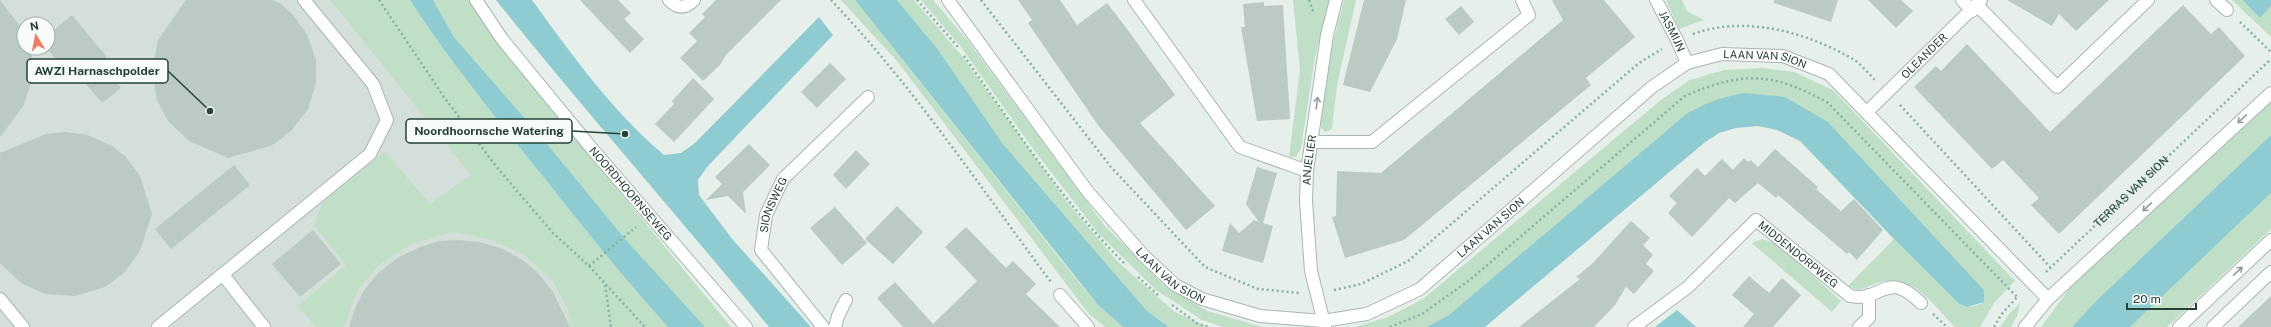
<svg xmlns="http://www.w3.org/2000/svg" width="2271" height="327" font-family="'Public Sans',sans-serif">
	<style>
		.built { fill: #d4dfd9; fill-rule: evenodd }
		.green { fill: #bfdfc6 }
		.water { fill: #8fccd2 }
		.building { fill: #bbcac3 }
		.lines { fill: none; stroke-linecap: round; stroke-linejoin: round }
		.service-casing { stroke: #a8b7b1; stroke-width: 14 }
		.minor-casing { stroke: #a8b7b1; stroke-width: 14 }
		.tertiary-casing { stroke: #a8b7b1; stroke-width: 14 }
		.path { stroke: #87b2a2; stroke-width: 2.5; stroke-dasharray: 2 3; stroke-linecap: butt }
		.service { stroke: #fff; stroke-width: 12 }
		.minor { stroke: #fff; stroke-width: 12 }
		.tertiary { stroke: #fff; stroke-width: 12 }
		.oneway { stroke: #92a09c }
		.labels { text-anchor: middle; stroke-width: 3; stroke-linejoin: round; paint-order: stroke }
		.street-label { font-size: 11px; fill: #254138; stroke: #f7fbf9 }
		.leader { fill: none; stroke: #254138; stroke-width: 1.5 }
		.callout-dot { fill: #254138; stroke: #f7fbf9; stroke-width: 1.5 }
		.callout { fill: #f7fbf9; stroke: #254138; stroke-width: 1.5 }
		.callout-label { font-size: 12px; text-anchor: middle; font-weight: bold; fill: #254138 }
	</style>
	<rect width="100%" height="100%" fill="#e6efea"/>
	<!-- built -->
	<path class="built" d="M0 0H330L567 293 582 327H0ZM24 24H48V48H24Z"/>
	<!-- green -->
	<g class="green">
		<path d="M330 0H410C452 65 501 124 549 184 588 233 626 281 668 327H571L568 310 552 280 523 254 489 239 453 232 413 243 379 265 357 291 344 327H316L298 306 346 265 314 225 323 202 385 152 430 204 471 175Z"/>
		<path d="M433 0H469L502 49 731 327H705L699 322 626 240 548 145 454 37Z"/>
		<path d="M841 0H855L1068 269 1098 305 1123 327H1105L1089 314 897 61Z"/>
		<path d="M897 0H914L919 6 962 56 1067 202 1118 262 1175 312 1208 327H1169L1147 311 1003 144 939 51Z"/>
		<path d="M921 0H933L968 41 1104 225 1162 283 1207 311 1262 327H1223L1202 320 1156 290 1098 233 1031 146 961 47Z"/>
		<path d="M1293 0H1329L1315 57 1301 148 1296 157H1289L1300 70Z"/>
		<path d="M1344 0H1356L1337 85 1332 129 1326 132 1321 128V109L1326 70Z"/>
		<path d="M1666 0H1682L1687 11 1704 20 1679 29Z"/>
		<path d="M2232 0H2242L2260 18 2271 6V37Z"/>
		<path d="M1763 68 1794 72 1833 90 2015 281 1994 303 1980 327H1955C1935 307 1916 276 1885 281 1876 282 1867 288 1858 290L1848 286 1894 239 1959 304C1969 308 1974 307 1984 302V290L1828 122 1685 115 1449 316 1427 327H1355L1388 317 1423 299 1661 100 1690 80 1724 70Z"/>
		<path d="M2271 97V135L2095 302 2072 327H2041L2070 288Z"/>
		<path d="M2271 193V229L2167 327H2130Z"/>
		<path d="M1762 239 1776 243 1841 301 1832 312 1752 243Z"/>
		<path d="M2020 303 2017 316 2011 327H2000L2009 314Z"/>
	</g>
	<!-- water -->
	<g class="water">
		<path d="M410 0H433L454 37 548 145 626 240 705 327H668C626 281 588 233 549 184 501 124 452 65 410 0Z"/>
		<path d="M496 0H532C572 55 612 111 664 155L681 153 695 143 819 17 833 35 707 167 698 180 699 195 733 240 811 327H769C679 217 585 111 496 0Z"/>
		<path d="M855 0H897L939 51 1003 144 1147 311 1169 327H1123L1098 305Z"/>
		<path d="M2242 0H2271V6L2260 18Z"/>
		<path d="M1745 93 1785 97 1828 122 1984 290V302L1967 307 1959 304 1894 239 1800 141 1777 130 1758 126 1736 128 1719 133 1704 143 1485 327H1427L1449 315 1685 115C1705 103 1722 97 1745 93Z"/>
		<path d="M2271 135V193L2130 327H2072L2095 302Z"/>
		<path d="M1677 310 1696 327H1655Z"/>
	</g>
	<!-- building -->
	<g class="building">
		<path d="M0 0 24 31V48H32V79L24 105 0 137Z"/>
		<path d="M186 0H272L280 3 293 15 307 34 316 60V83L308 109 291 131 273 145 228 158 189 141 168 121 157 100 152 71 158 40Z"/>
		<path d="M580 0H618L631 13 624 19 644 39 630 53Z"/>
		<path d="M716 0H781L726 55 720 65 703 81 680 58 697 41 689 33 705 17 702 14Z"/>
		<path d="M1018 0H1060L1077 25 1107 3 1127 29 1175 95 1140 123 1215 206 1186 230 1098 125 1028 23 1032 20Z"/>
		<path d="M1364 0H1406L1397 39 1370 92 1343 85Z"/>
		<path d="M1552 0H1604L1635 37 1586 78 1591 85 1404 240 1345 258 1332 217 1336 216 1337 171 1381 173 1563 20Z"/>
		<path d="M1774 0H1838L1831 22 1774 3Z"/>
		<path d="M1868 0H1901L1913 11 1896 28Z"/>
		<path d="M2007 0H2109L2076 31 2059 14 2052 26Z"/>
		<path d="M1264 2V6L1283 5 1290 119 1257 121 1241 27H1245L1243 4Z"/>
		<path d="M2183 5 2211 34 2219 27 2245 56 2059 234 2031 205 2039 198 2003 160 1992 169 1914 87 1936 66 1941 71 1967 44 2050 132Z"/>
		<path d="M1461 6 1474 22 1459 35 1445 19Z"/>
		<path d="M72 15 106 56 105 69 121 88 102 103 86 84 75 81 46 48H48V35Z"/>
		<path d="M830 63 846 79 817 108 801 92Z"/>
		<path d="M693 78 714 99 674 142 655 124 674 104 672 101Z"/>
		<path d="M65 132 88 135 112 146 126 157 140 176 152 214 140 251 124 273 105 287 75 296 45 294 21 283 0 263V153L46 134Z"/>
		<path d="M749 144 770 165 743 192 746 214 728 196 706 200 722 184 715 177Z"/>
		<path d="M1775 149 1818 187 1816 189 1841 211 1854 199 1883 230 1857 260 1849 252 1847 254 1778 195 1776 198 1758 183 1735 203 1729 198 1692 237 1668 213 1677 203 1669 196 1697 168 1705 176 1722 159 1733 170 1744 158 1748 162 1751 160 1758 167Z"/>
		<path d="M856 150 870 164 846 189 833 175Z"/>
		<path d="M234 165 250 185 171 249 155 229Z"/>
		<path d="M1257 167 1277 173 1263 223 1273 226 1263 263 1222 251 1230 223 1239 233 1254 220 1259 222 1246 204Z"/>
		<path d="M897 206 923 232 893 264 865 239Z"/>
		<path d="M835 207 867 243 842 265 810 228Z"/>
		<path d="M1631 221 1650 238 1643 245 1653 255 1646 264 1654 271 1634 294 1626 287 1615 305 1594 327H1519L1580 279 1576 277 1592 264Z"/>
		<path d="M966 227 1006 268 1013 261 1036 284 1026 294 1060 327H903L877 298 895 282 933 324 977 281 945 247Z"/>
		<path d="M313 230 341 264 300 297 272 264Z"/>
		<path d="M458 240 479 242 503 249 524 261 539 274 553 292 570 327H349L354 311 363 292 378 273 399 257 420 247 439 241Z"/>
		<path d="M1749 276 1769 293 1782 278 1801 295 1773 327H1743L1754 314 1732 295Z"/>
		<path d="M2271 296V327H2238Z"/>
	</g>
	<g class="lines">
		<defs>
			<g id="service">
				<path d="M1134 0 1240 147 1307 171"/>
				<path d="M1962 0 1972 11"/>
				<path d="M1977 5 2057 87 2148 0"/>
				<path d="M1312 142H1372L1529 15 1522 0"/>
				<path d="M223 275 264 327"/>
				<path d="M0 299 23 327"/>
				<path d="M158 327 370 154 387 120 373 84 304 0"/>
				<path id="s2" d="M823 327 761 250 766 215 783 179 868 97"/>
				<path d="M1859 327 1869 318V295"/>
			</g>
			<g id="minor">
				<path id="s3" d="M476 0 502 39 593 150 746 327"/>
				<path d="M669 0C678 9 685 9 694 0"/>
				<path id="s4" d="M1656 0 1677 40 1687 63"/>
				<path d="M2216 0 2227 10"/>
				<path id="s5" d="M1867 112 1981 0"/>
				<path d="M1060 295 1088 327"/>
				<path d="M835 327 838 316 846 300"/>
				<path id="s6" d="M1325 327 1311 271 1306 201 1307 171 1327 35 1336 0"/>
				<path id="s7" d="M1634 327 1688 287 1756 220 1850 296C1883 303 1885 268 1921 303"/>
				<path d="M2213 327 2271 272"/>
			</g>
			<g id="tertiary">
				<path id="s8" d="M948 0 1088 192 1143 255 1175 285 1202 299 1260 316 1323 321 1367 314 1420 289 1652 87 1687 63 1722 54 1783 56 1829 74 2048 299"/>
				<path d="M2025 327 2048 299 2271 93"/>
				<path d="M2179 327 2271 240"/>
			</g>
		</defs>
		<!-- service casing -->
		<use href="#service" class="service-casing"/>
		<!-- minor casing -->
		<use href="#minor" class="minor-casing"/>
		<!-- tertiary casing -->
		<use href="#tertiary" class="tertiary-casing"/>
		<!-- path -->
		<g class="path">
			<path d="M379 0 444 97 495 165 552 232 589 266 645 327"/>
			<path d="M831 0C913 86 980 187 1051 282"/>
			<path d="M917 0 958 47"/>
			<path d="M981 0 1111 167 1205 267 1258 289 1299 293"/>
			<path d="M1309 0 1314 14"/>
			<path d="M2240 22 2271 52"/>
			<path d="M1693 34C1745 15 1806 32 1853 59 1861 64 1868 73 1875 80"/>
			<path d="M964 56C1015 128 1063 203 1126 265"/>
			<path d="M1900 105 2050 267"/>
			<path d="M589 266 636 227"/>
			<path id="s1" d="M2046 272 2271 59"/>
			<path d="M1138 277 1158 295"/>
			<path d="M605 285 611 327"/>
			<path d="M1334 290 1361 284 1408 261 1639 63 1662 49"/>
			<path d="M1172 305 1198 324 1209 327"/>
			<path d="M1933 314 1947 327"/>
			<path d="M1390 327 1422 314 1471 279 1685 96C1742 71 1774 72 1828 103L2017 297"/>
			<path d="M1994 327 2001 315 2018 296"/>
		</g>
		<!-- service -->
		<use href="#service" class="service"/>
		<!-- minor -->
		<use href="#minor" class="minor"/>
		<!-- tertiary -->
		<use href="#tertiary" class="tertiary"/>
	</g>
	<!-- one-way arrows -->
	<defs><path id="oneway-shaft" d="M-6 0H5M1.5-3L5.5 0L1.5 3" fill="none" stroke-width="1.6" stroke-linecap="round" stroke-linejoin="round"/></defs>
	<g class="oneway">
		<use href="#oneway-shaft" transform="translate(1317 103) rotate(-82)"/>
		<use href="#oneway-shaft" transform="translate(2242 119) rotate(137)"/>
		<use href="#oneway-shaft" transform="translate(2147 207) rotate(137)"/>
		<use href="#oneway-shaft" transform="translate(2238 271) rotate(-43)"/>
	</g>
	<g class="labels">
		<!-- street labels -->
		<g class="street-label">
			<text dy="4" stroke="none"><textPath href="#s4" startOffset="35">JASMIJN</textPath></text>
			<text dy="4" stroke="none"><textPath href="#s5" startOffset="80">OLEANDER</textPath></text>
			<text dy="4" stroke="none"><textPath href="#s8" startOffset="1052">LAAN VAN SION</textPath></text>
			<text dy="4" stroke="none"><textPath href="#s6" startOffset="169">ANJELIER</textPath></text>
			<text dy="4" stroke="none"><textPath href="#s1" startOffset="117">TERRAS VAN SION</textPath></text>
			<text dy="4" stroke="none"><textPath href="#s3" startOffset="248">NOORDHOORNSEWEG</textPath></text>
			<text dy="4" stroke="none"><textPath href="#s2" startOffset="146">SIONSWEG</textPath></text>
			<text dy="4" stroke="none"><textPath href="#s8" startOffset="716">LAAN VAN SION</textPath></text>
			<text dy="4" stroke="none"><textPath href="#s7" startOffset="217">MIDDENDORPWEG</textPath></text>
			<text dy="4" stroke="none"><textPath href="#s8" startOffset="356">LAAN VAN SION</textPath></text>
		</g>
	</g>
	<!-- callouts -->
	<path class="leader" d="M210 111L168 71M625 134L572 131"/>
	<g class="callout-dot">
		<circle cx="210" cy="111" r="4"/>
		<circle cx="625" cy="134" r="4"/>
	</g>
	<g class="callout">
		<rect x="27" y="59" width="141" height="24" rx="4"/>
		<rect x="406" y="119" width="166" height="24" rx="4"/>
	</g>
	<g class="callout-label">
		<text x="97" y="75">AWZI Harnaschpolder</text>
		<text x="489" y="135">Noordhoornsche Watering</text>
	</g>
	<!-- north arrow -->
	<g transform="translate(36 36) rotate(350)"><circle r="19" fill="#f7fbf9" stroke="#a3b1ac"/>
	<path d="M0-3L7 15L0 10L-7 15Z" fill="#f07d62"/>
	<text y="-6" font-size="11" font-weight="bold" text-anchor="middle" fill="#254138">N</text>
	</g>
	<!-- scale -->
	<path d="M2127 303v6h69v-6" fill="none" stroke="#254138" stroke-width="2"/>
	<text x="2133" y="303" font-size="12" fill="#254138" stroke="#f7fbf9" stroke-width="3" paint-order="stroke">20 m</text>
</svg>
